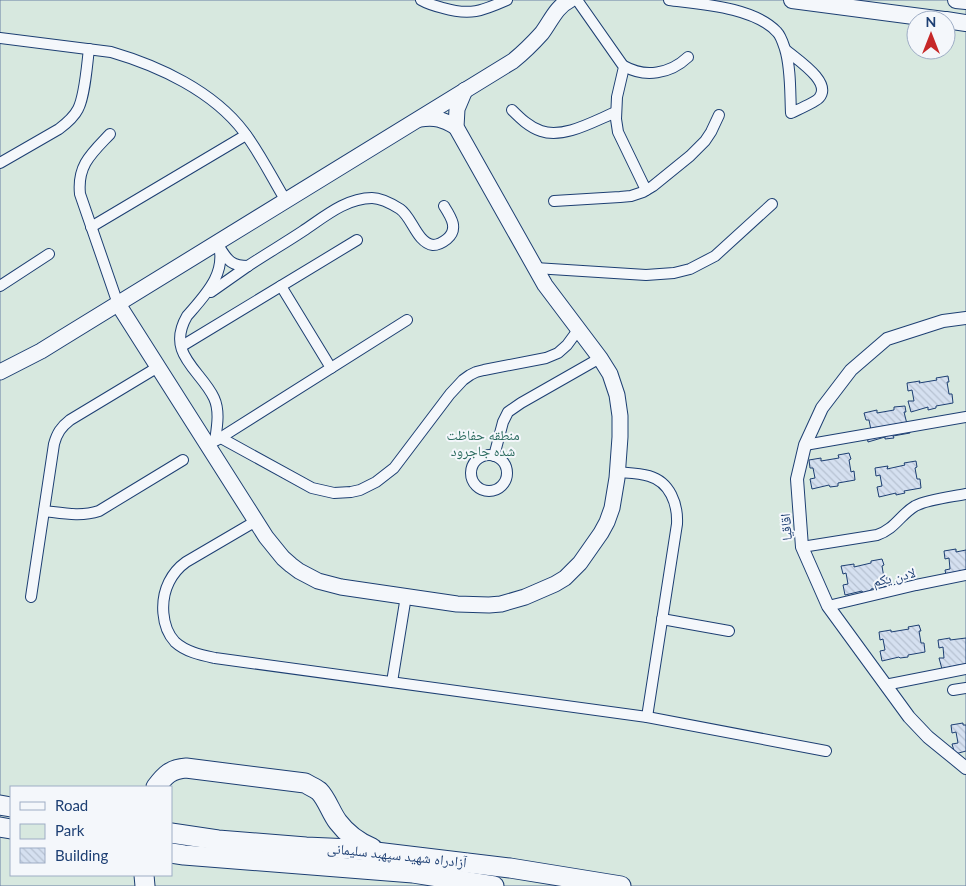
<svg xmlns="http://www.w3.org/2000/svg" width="966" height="886" font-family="Lato,'Noto Naskh Arabic',sans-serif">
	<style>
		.park { fill: #d7e8df; stroke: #687fa3; fill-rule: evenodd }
		.building { fill: url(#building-back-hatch); stroke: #1d3f73 }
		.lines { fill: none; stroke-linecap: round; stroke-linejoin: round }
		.minor-casing { stroke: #1d3f73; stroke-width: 12 }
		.tertiary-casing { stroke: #1d3f73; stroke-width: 14 }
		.secondary-casing { stroke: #1d3f73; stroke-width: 17 }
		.primary-casing { stroke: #1d3f73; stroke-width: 18 }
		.motorway-casing { stroke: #1d3f73; stroke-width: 21 }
		.minor { stroke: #f4f7fb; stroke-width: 10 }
		.tertiary { stroke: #f4f7fb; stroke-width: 12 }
		.secondary { stroke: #f4f7fb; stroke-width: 15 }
		.primary { stroke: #f4f7fb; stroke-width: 16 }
		.motorway { stroke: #f4f7fb; stroke-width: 19 }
		.labels { text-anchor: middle; stroke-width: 4; stroke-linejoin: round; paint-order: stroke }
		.park-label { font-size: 14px; fill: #2c6c60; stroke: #f4f7fb }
		.street-label { font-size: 14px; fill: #1d3f73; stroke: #f4f7fb }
	</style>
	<defs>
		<pattern id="building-back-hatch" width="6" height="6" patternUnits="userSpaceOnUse" patternTransform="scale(1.25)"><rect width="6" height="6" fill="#d5e0f0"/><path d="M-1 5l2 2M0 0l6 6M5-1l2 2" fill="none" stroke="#b6c1d1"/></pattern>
	</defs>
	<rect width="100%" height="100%" fill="#f4f7fb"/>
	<!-- park -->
	<path class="park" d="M0 0H966V886H0ZM916 20H946V50H916ZM11 787H171V875H11Z"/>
	<!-- building -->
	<g class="building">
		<path d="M948 376 949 382H947L949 394H952L953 403 936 406V408L928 410V407L911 412 908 401H914L912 390 908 391 907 383 920 381 919 383 937 380 936 378Z"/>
		<path d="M905 406 906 412H904L907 424H909L910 433 893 436 894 438 885 439V437L868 442 866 431 871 430 869 420H866L864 413 877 410V413L894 410V407Z"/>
		<path d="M849 453 851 459 849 460 851 472 854 471 855 480 838 483V486L830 487 829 485 812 489 810 479 815 478 813 468H810L809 460 821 458V461L839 458 838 455Z"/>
		<path d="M916 461 917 467 915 468 917 479H920L921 488 904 491 905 493 896 495V493L879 497 877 487 882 486 880 475 876 476 875 468 888 466 887 469 905 465 904 463Z"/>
		<path d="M956 549V552L966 550V578L947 580 945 570 950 569 949 558 945 559 944 551Z"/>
		<path d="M882 559 884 565 882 566 884 578 887 577V586L871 589V591L863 593 862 591 845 595 843 585 848 584 846 573 843 574 841 566 854 564V567L871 563V561Z"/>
		<path d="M919 625 921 631H919L921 643H924L925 652 908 655V657L900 658 899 657 882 661 880 651 885 650 883 639 880 640 879 632 891 630V632L909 629 908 627Z"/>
		<path d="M950 638V640L966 638V666L959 667V665L942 669 939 658H944L943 647 939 648 938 640Z"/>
		<path d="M963 723V725H966V751L955 754 952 744 958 743 956 732 952 733 951 725Z"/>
	</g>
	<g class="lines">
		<defs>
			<g id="minor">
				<path d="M421 0C428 4 435 6 443 8 470 16 482 11 507 0"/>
				<path d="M577 0 624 67 617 97 616 119 618 132 646 190"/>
				<path d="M669 0C700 4 754 7 777 32 781 36 783 43 785 49 791 68 790 93 791 113 797 110 816 102 819 98 833 82 796 59 786 50"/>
				<path d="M0 38 111 52C159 66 213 91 244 132 260 153 272 178 286 201"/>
				<path d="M624 66C645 78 670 74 688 57"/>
				<path d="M512 110C520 118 529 127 541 131 564 139 594 121 616 112"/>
				<path d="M110 134C92 153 77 165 80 194L118 304"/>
				<path d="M0 163 59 129C67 123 74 117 78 109 85 96 87 64 89 49"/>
				<path d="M554 201 620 197 631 196 643 192 653 186 690 156 705 141 711 132 719 115"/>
				<path d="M91 227 246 135"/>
				<path d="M248 266C266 254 285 243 303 231 324 217 346 198 372 198 381 198 392 204 400 209 412 217 417 243 433 245 438 245 442 243 447 239 459 229 451 217 444 206"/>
				<path d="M535 268 646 275 674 273 690 269 715 256 772 204"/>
				<path d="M0 286 49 254"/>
				<path d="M281 286 331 368"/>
				<path d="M211 292 248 266C232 266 228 261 220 248"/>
				<path d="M182 346 357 240"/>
				<path d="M221 438 312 488 334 493 351 492 360 490 376 482 394 468 450 394 463 380 470 375 476 372 484 370 546 358 558 353 567 345 578 330"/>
				<path d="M217 440 407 320"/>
				<path d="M215 441C217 427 220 411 214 398 201 370 165 354 187 316 205 295 228 273 218 242"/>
				<path d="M805 445 966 417"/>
				<circle cx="489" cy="473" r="18"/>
				<path d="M494 456 503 422 508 412 521 403 600 358"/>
				<path d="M617 472C628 473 639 473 649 476 670 482 678 504 677 524L647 717"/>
				<path d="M44 511C62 513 81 517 99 511L183 460"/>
				<path d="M256 521 186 562C179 567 173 574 169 582 160 600 161 627 175 642 186 652 201 655 215 658L647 717 826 751"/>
				<path d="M802 547 877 535C895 529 900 515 915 506 929 499 951 497 966 494"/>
				<path d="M31 597 54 444C57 433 61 427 70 420L158 367"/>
				<path d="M828 606 916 585 966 575"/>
				<path d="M662 619 729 631"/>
				<path d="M392 682 406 596"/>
				<path d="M885 685 966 669"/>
				<path d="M953 690 966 688"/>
			</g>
			<path id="tertiary" d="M966 318 943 321 887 339 851 370 822 408 805 445 797 479 802 547 828 606 909 717 928 737 966 768"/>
			<g id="secondary">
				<path d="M420 119C436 117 442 119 456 127"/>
				<path d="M118 304 266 537 283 558 291 565 299 571 318 581 341 587 457 604 489 605 501 604 525 597 555 584 565 578 580 563 601 533 607 522 612 508 617 478 620 437V416L617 395 610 374 600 358 545 285 456 127 457 109 465 90"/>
				<path d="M0 372 41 351 62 338 513 61C524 52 533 43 542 33 551 21 556 7 570 0"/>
			</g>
			<g id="primary">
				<path d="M792 0 944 20"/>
				<path d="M956 0 966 1"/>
				<path d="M946 20 966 23"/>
			</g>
			<g id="motorway">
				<path d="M156 787C165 775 171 769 186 768L305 783C310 786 315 788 319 791 327 799 331 813 338 822 347 834 358 842 372 848"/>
				<path d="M0 805 11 807"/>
				<path d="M0 827 11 829"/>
				<path d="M171 833 218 840 306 847 351 849 510 868 621 886"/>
				<path d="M171 853 184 855 413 873 494 886"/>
				<path d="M144 875 145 886"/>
			</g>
		</defs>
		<!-- minor casing -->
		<use href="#minor" class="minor-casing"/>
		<!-- tertiary casing -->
		<use href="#tertiary" class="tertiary-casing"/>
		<!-- secondary casing -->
		<use href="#secondary" class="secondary-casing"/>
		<!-- primary casing -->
		<use href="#primary" class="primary-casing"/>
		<!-- motorway casing -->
		<use href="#motorway" class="motorway-casing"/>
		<!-- minor -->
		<use href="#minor" class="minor"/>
		<!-- tertiary -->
		<use href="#tertiary" class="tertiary"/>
		<!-- secondary -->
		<use href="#secondary" class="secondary"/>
		<!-- primary -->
		<use href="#primary" class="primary"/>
		<!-- motorway -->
		<use href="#motorway" class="motorway"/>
	</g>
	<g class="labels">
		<!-- park labels -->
		<g class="park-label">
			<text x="483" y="440">منطقه حفاظت<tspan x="483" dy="16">شده جاجرود</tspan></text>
		</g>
		<!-- street labels -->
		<g class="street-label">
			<text transform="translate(786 527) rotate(-94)" y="5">اقاقیا</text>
			<text transform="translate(894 577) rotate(-13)" y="5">لادن یکم</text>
			<text transform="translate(397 855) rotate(6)" y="5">آزادراه شهید سپهبد سلیمانی</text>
		</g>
	</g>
	<!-- legend -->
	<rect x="10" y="786" width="162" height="90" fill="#f4f7fb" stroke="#9eadc5"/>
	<rect x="20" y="802" width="25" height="8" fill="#f4f7fb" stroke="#9eadc5"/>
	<text x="55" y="811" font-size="15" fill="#1d3f73">Road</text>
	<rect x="20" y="824" width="25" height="15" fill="#d7e8df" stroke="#9eadc5"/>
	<text x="55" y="836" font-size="15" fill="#1d3f73">Park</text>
	<rect x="20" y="848" width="25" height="15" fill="url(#building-back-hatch)" stroke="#9eadc5"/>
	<text x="55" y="861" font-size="15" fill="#1d3f73">Building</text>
	<!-- north arrow -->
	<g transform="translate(931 35)"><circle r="24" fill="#f4f7fb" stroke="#9eadc5"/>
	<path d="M0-4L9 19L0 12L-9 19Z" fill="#c62828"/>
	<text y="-8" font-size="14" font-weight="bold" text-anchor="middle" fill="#1d3f73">N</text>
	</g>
</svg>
